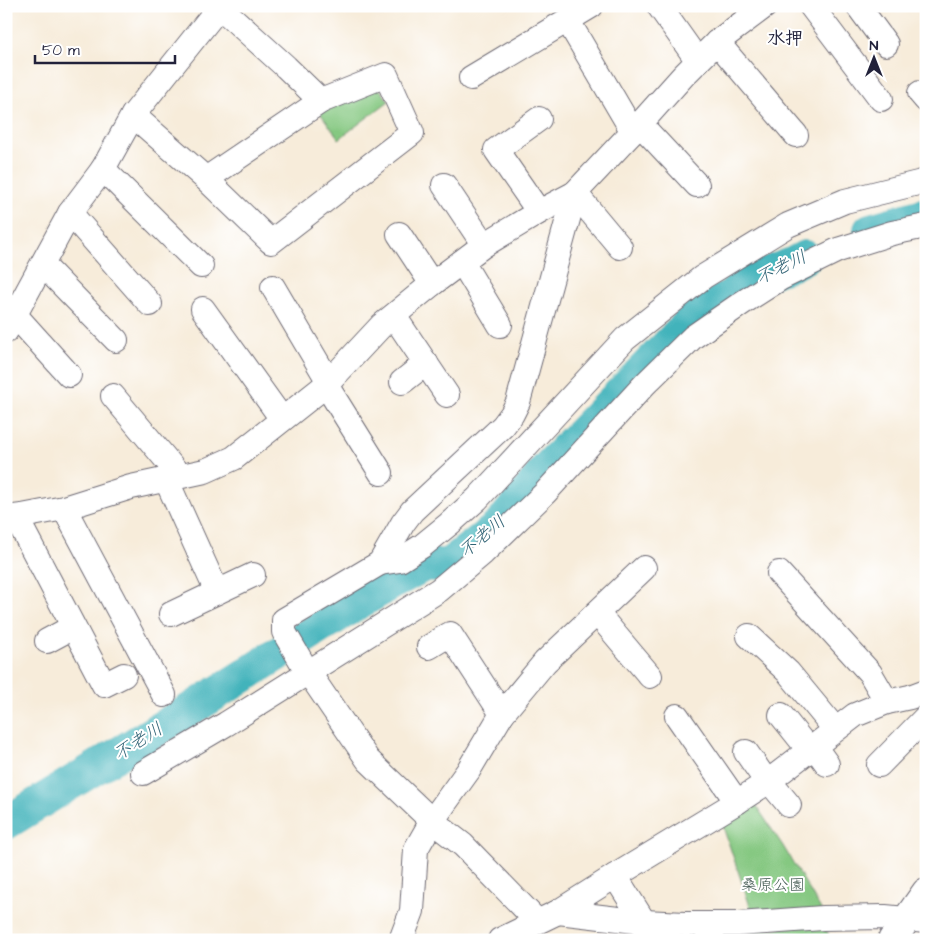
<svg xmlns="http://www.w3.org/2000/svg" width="932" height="946" font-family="'Architects Daughter','Klee One',sans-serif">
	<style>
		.green { fill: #85c881; stroke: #54755e }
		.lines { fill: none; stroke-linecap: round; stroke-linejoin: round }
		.river { stroke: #43b3bb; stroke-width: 34 }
		.minor-casing { stroke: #6d6973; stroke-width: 26 }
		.major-casing { stroke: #6d6973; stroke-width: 30 }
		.minor { stroke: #fff; stroke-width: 24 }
		.major { stroke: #fff; stroke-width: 28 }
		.labels { text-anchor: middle; stroke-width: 4; stroke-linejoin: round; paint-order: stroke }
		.park-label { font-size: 16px; fill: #455c54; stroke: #fff }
		.neighbourhood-label { font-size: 18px; font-weight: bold; fill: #22223b; stroke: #fff }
		.water-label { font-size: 18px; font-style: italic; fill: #316375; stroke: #fff }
	</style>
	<rect width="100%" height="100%" fill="#fff"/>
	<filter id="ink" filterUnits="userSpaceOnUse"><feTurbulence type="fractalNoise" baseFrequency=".02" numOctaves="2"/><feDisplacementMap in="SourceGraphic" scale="10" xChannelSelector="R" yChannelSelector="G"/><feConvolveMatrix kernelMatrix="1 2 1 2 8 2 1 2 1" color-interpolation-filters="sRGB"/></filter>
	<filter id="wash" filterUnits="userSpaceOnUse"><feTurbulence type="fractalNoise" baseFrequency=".0096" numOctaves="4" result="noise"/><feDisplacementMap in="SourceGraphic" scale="20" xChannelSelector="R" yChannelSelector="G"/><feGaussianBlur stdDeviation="1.12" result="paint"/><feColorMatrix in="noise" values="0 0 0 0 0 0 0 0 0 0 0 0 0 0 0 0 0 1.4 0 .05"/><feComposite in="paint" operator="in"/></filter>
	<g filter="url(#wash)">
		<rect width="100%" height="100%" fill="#f7ecda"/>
		<!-- green -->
		<g class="green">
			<path d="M378 87 389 101 339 139 318 110Z"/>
			<path d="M753 801 783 846 822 911 753 915 721 821Z"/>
			<path d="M823 923 831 940H752L749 932Z"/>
		</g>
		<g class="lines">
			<!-- river -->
			<g class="river">
				<path d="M870 230 926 214"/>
				<path d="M6 823 201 703 358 603 399 579 426 564 447 566 499 526 547 468 693 319 730 296 755 278 792 264 805 257"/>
			</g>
		</g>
	</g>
	<g filter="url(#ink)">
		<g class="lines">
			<defs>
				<g id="minor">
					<path d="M659 6 698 61"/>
					<path d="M811 6 881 99"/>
					<path d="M858 6 886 44"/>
					<path d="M568 21 633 132"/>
					<path d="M717 42 796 135"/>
					<path d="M471 78 591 6"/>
					<path d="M920 93 926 100"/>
					<path d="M133 115 206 179 271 242 412 133 386 75 321 101 286 67 220 7"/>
					<path d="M640 124 697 185"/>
					<path d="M103 169 201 266"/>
					<path d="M206 179 321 101"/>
					<path d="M444 185 484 245"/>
					<path d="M575 193 620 247"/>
					<path d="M539 212 496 150 539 119"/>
					<path d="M70 213 150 304"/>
					<path d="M399 234 432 284"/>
					<path d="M462 262 500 325"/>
					<path d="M43 265 116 340"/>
					<path d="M273 287 329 382"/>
					<path d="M6 305 69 375"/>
					<path d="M203 309 282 419"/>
					<path d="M394 316 447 395"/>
					<path d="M6 331 70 213 103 169 133 115 220 6"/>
					<path d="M402 382 426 363"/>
					<path d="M326 385 381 473"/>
					<path d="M113 396 180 476"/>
					<path d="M166 479 217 592"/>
					<path d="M64 508 164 695"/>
					<path d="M16 517 104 685 124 675"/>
					<path d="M6 518 22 516 64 508 131 487 205 471 234 458 326 385 382 325 432 284 484 245 539 212 575 193 640 124 683 76 717 42 765 6"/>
					<path d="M380 563 400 560 422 546 449 524 477 499 625 339 703 277 788 225 845 201 926 181"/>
					<path d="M779 573 870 673 887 702"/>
					<path d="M597 613 650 676"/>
					<path d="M171 614 253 575"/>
					<path d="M749 636 788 672 835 729"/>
					<path d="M47 641 73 627"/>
					<path d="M429 647 450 634 502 714"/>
					<path d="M781 715 809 750"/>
					<path d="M677 716 737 802"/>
					<path d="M814 746 827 764"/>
					<path d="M746 752 767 782"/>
					<path d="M879 765 926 717"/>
					<path d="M143 773 226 724 439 590 483 553 545 493 645 384 693 337 742 303 781 278 838 250 892 233 926 226"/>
					<path d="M769 781 789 805"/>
					<path d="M615 876 644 922"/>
					<path d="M558 912 644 922 685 924H738L823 918 885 917 926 921"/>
					<path d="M537 921 463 845 432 821 368 760 304 666 284 632V620L380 563 403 523 412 511 503 426 512 414 518 402 575 193"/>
					<path d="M401 940 412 911 416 849 432 821 468 771 502 714 545 662 644 568"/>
					<path d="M500 940 558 912 615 876 737 802 769 781 855 715 887 702 910 697 926 691"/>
				</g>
				<path id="major" d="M892 940 926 892"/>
			</defs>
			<!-- minor casing -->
			<use href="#minor" class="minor-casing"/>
			<!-- major casing -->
			<use href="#major" class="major-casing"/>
			<!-- minor -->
			<use href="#minor" class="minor"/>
			<!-- major -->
			<use href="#major" class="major"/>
		</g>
	</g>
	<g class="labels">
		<!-- park labels -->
		<g class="park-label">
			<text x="773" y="890">桑原公園</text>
		</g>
		<!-- neighbourhood labels -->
		<g class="neighbourhood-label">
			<text x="785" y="44">水押</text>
		</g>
		<!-- water labels -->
		<g class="water-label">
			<text transform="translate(781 267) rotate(-26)" y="6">不老川</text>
			<text transform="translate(482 536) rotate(-40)" y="6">不老川</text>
			<text transform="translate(138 741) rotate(-32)" y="6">不老川</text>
		</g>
	</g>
	<!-- margin -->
	<rect width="932" height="946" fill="none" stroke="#fff" stroke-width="25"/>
	<!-- north arrow -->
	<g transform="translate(874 58)" stroke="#ffffff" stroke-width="4" paint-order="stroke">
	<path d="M0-4L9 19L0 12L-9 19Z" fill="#22223b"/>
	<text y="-8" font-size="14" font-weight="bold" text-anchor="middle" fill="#22223b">N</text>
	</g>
	<!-- scale -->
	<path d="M35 55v8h140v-8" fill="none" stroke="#22223b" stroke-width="2.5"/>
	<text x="42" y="55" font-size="15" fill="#22223b" stroke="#ffffff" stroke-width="4" paint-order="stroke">50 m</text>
</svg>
